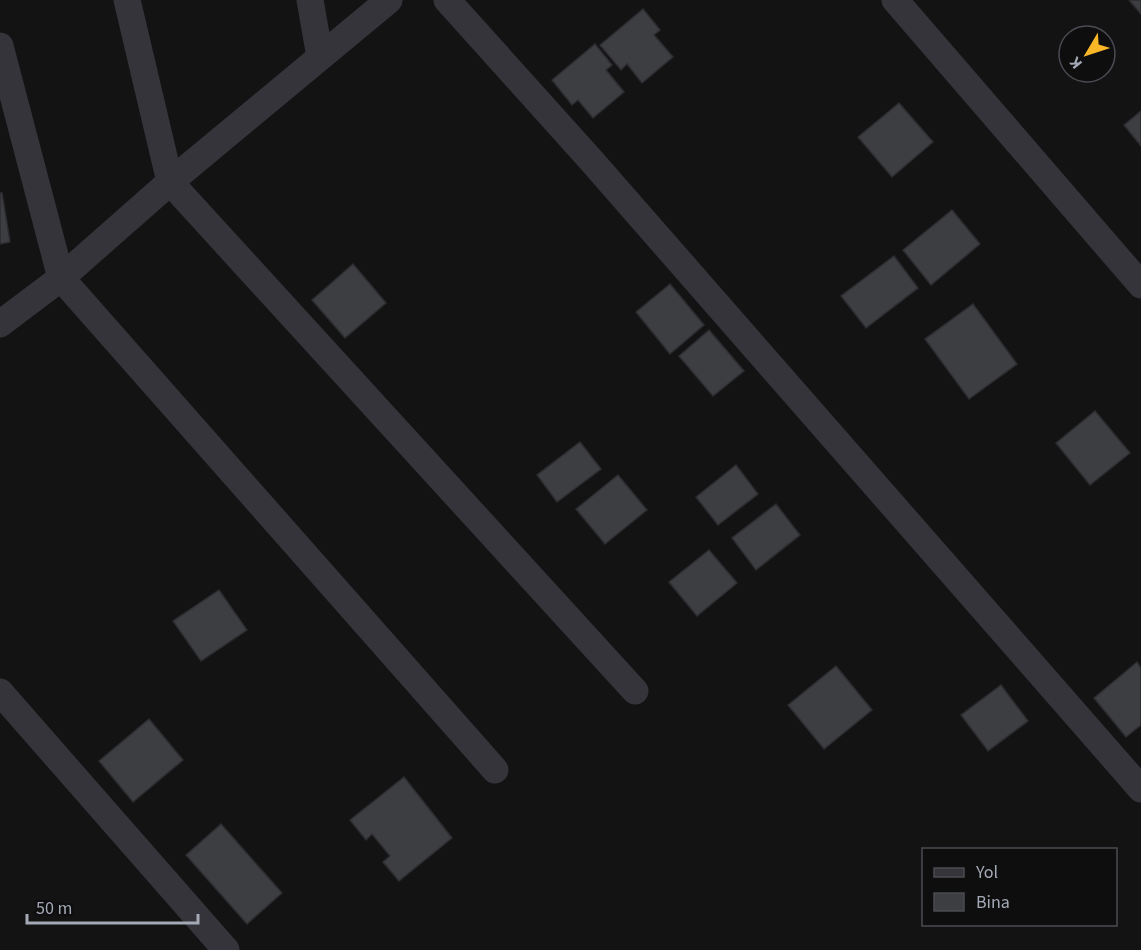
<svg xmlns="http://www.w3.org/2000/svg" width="1141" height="950" font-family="'Source Sans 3',sans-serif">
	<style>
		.building { fill: #3d3e42; stroke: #2d2d31; stroke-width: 1.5 }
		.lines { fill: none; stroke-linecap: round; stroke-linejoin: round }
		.minor { stroke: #34343a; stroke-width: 27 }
	</style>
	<rect width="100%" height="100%" fill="#131314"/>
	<!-- building -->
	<g class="building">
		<path d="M1129 0H1141V14Z"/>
		<path d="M643 9 660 30 654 35 673 57 642 83 627 64 621 70 600 45Z"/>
		<path d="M595 44 612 65 606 70 624 92 593 118 578 100 572 105 552 80Z"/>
		<path d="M899 103 933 142 892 177 858 137Z"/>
		<path d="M1141 111V146L1124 125Z"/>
		<path d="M0 193H2L10 242 0 244Z"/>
		<path d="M952 210 980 244 931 285 903 250Z"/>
		<path d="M894 256 918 288 866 328 841 296Z"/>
		<path d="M353 264 386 303 345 338 312 300Z"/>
		<path d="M670 284 704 325 670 354 636 312Z"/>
		<path d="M973 304 1017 364 969 399 925 339Z"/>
		<path d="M709 330 744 371 713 396 679 356Z"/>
		<path d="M1095 411 1130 453 1090 485 1056 443Z"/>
		<path d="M580 442 601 469 557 502 537 475Z"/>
		<path d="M736 465 758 494 718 525 696 497Z"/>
		<path d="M618 475 647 510 605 544 576 509Z"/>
		<path d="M776 504 800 535 756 570 732 538Z"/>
		<path d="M709 550 737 583 697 616 669 582Z"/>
		<path d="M219 590 247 630 201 661 173 621Z"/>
		<path d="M1137 662 1141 668V725L1126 737 1094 698Z"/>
		<path d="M836 666 872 710 824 749 788 705Z"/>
		<path d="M1001 685 1028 721 988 751 961 715Z"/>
		<path d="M149 719 183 760 133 802 99 761Z"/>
		<path d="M404 777 452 838 399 881 383 862 390 856 372 834 366 840 350 820Z"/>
		<path d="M221 824 282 893 247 924 186 855Z"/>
	</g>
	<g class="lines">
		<!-- minor -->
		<g class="minor">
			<path d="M127 0 170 182 635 691"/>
			<path d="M310 0 320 57"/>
			<path d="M447 0 590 159 1141 789"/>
			<path d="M895 0 1141 285"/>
			<path d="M0 46 61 278 495 770"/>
			<path d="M0 324 61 278 170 182 389 0"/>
			<path d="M0 692 226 950"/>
		</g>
	</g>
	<!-- legend -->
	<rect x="922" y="848" width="195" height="78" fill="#0e0e0f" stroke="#4a4c52" stroke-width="1.5"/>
	<rect x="934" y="868" width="30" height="9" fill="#34343a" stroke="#4a4c52" stroke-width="1.5"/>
	<text x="976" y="878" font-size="18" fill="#a4a9b6">Yol</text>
	<rect x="934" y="893" width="30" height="18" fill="#3d3e42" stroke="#4a4c52" stroke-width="1.5"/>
	<text x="976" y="908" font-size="18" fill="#a4a9b6">Bina</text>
	<!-- north arrow -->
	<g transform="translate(1087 54) rotate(231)"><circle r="28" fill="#0e0e0f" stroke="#4a4c52" stroke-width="1.5"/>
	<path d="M0-4.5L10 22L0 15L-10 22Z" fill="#f9b727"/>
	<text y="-9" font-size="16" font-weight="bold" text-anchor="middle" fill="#a4a9b6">K</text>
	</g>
	<!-- scale -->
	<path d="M27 914v9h171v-9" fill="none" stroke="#a4a9b6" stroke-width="3"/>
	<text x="36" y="914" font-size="18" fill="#a4a9b6" stroke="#0e0e0f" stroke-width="4.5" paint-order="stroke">50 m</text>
</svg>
